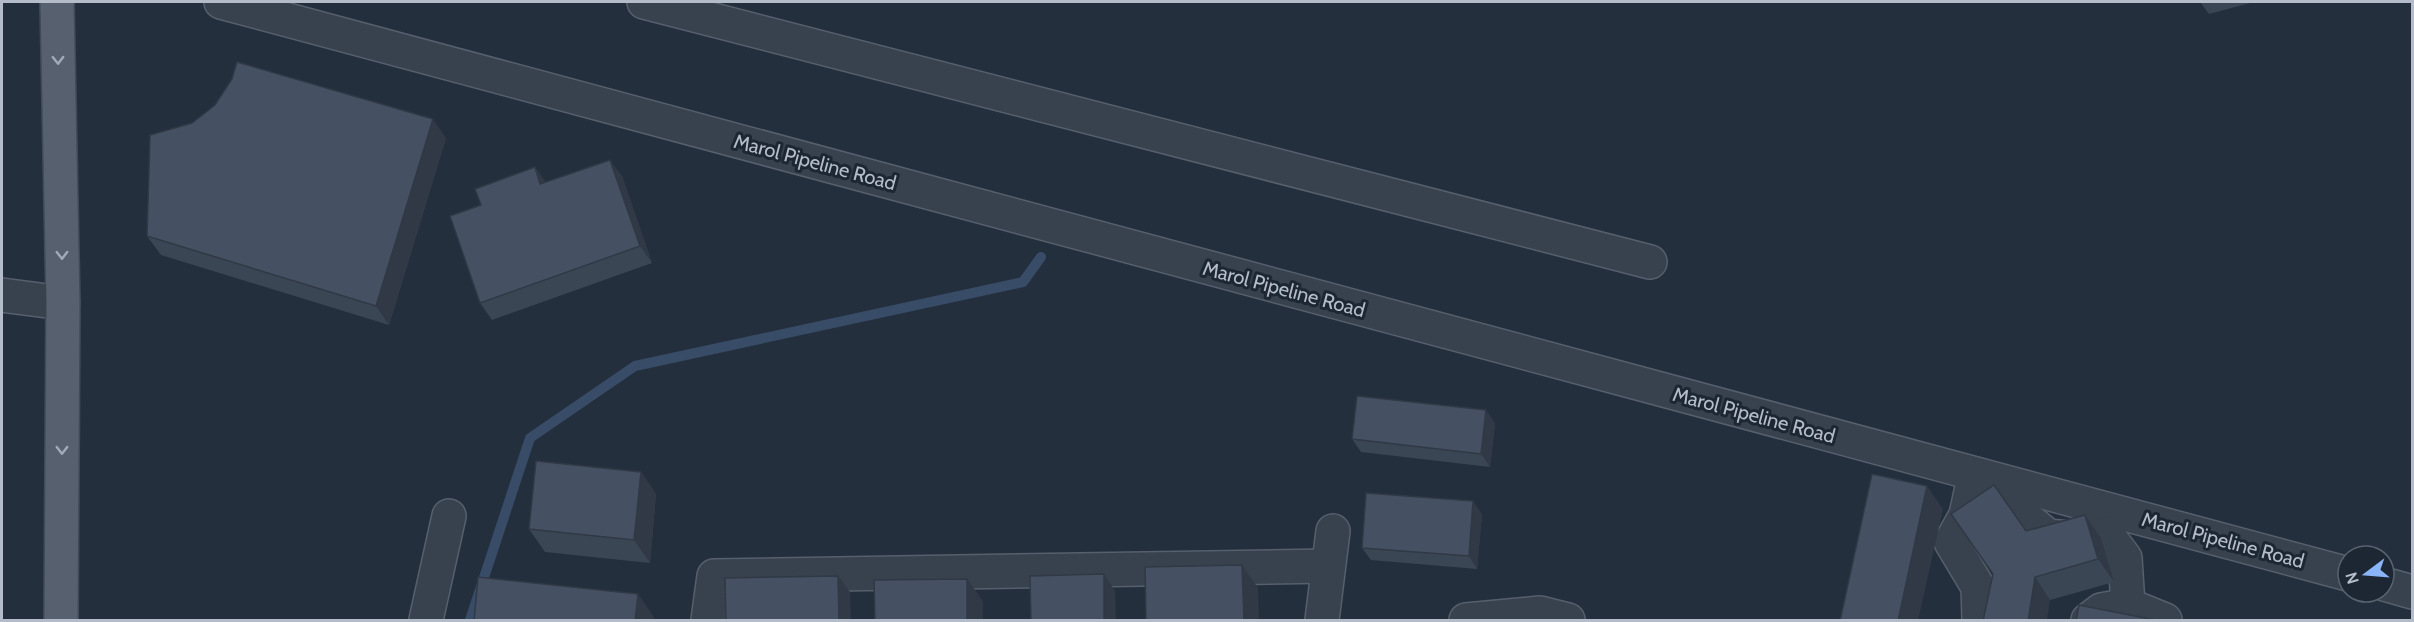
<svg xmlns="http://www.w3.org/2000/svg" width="2414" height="622" font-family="Cabin,sans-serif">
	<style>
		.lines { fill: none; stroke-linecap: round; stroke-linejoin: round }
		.stream { stroke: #394c67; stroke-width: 10 }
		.minor-casing { stroke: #565f6c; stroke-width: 36 }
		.major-casing { stroke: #414a57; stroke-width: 36 }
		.minor { stroke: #38414e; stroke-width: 33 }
		.major { stroke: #56606e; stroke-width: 33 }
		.wall { fill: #3b4654 }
		.shaded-wall { fill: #303945 }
		.building { fill: #455162; stroke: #303945; stroke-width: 1.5 }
		.oneway { stroke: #a1aab7 }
		.labels { text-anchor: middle; stroke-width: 6; stroke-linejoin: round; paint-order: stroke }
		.street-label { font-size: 20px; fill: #b4bcc9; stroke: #1d2633 }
	</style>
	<rect width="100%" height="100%" fill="#242f3e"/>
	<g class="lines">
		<!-- stream -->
		<path class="stream" d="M470 620 530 438 635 366 1023 282 1041 257"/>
		<defs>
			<g id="minor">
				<path d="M221 2 2348 574"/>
				<path d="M644 2 1650 262"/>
				<path d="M2 295 63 303"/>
				<path d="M1972 487 1966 515 1951 542 1978 587 1979 620"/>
				<path d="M1974 513 2008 503 2048 536 2070 538 2107 534 2125 558 2128 605 2101 610 2088 620"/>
				<path d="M2384 584 2412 592"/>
				<path d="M2128 605 2165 620"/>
				<path d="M426 620 449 516"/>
				<path d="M708 620 714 576 1328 566"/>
				<path d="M1322 620 1333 531"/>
				<path d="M1466 620 1540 613 1568 620"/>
			</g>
			<path id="major" d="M57 2 63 303 61 620"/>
		</defs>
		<!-- minor casing -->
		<use href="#minor" class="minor-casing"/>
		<!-- major casing -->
		<use href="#major" class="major-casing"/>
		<!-- minor -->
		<use href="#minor" class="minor"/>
		<!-- major -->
		<use href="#major" class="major"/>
	</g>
	<!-- wall -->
	<g class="wall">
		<path d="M2200 2H2254L2209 14Z"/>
		<path d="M446 138 389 325 161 255 147 236Z"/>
		<path d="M535 167 546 183 622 176 652 263 492 320 480 303 481 205Z"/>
		<path d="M1495 423 1490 467 1361 452 1352 439Z"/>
		<path d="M641 472 656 494 650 563 545 552 529 529Z"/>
		<path d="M1482 514 1477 569 1371 560 1362 548Z"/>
		<path d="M2027 531 2101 538 2114 582 2050 600 1993 574Z"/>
	</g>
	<!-- shaded-wall -->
	<g class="shaded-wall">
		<path d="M433 119 446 138 389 325 376 306Z"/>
		<path d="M610 160 622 176 652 263 640 246Z"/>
		<path d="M535 167 547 184H540Z"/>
		<path d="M1486 410 1495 423 1490 467 1481 454Z"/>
		<path d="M641 472 656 494 650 563 634 540Z"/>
		<path d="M1927 486 1943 509 1918 621H1898Z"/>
		<path d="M1473 501 1482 514 1477 569 1469 556Z"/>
		<path d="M2085 515 2101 538 2114 582 2098 559Z"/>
		<path d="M1242 565 1258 588 1259 621H1244Z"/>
		<path d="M1104 574 1115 591 1116 621H1104Z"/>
		<path d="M838 576 850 592 851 621H839Z"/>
		<path d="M2035 577 2050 600 2047 621H2028Z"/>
		<path d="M967 579 983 601V621H967Z"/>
		<path d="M638 594 654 617 653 621H635Z"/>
	</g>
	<!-- building -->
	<g class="building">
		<path d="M237 62 433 119 376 306 147 236 150 135 192 123 215 105 232 79Z"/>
		<path d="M610 160 640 246 480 303 450 216 481 205 475 189 535 167 540 184Z"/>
		<path d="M1357 396 1486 410 1481 454 1352 439Z"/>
		<path d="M536 461 641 472 634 540 529 529Z"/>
		<path d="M1872 474 1927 486 1898 621H1840Z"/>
		<path d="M1994 485 2026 531 2085 515 2098 559 2035 577 2028 621H1983L1993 574 1951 514Z"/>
		<path d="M1366 493 1473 501 1469 556 1362 548Z"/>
		<path d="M1242 565 1244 621H1146L1145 567Z"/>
		<path d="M1104 574V621H1031L1030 576Z"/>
		<path d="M838 576 839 621H726L725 578Z"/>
		<path d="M478 577 638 594 635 621H474Z"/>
		<path d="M967 579V621H875L874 580Z"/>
		<path d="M2079 605 2160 621H2076Z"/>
	</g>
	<!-- one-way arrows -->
	<defs><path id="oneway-chevron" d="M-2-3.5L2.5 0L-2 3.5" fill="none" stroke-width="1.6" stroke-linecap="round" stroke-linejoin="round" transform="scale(1.5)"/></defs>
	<g class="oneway">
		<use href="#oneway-chevron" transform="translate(58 60) rotate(89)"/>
		<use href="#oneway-chevron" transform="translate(62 255) rotate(89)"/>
		<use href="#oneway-chevron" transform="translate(62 450) rotate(90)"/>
	</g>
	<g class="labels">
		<!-- street labels -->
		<g class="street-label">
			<text transform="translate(815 162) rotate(15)" y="7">Marol Pipeline Road</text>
			<text transform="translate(1284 289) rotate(15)" y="7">Marol Pipeline Road</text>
			<text transform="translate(1754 415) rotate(15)" y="7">Marol Pipeline Road</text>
			<text transform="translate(2223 540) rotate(15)" y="7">Marol Pipeline Road</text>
		</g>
	</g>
	<!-- border -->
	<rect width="2414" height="622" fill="none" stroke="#b4bcc9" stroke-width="6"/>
	<!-- north arrow -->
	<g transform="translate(2366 574) rotate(254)"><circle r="28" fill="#1d2633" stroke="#59626f" stroke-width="1.5"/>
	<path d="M0-4.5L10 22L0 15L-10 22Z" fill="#8ab4f8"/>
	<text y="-9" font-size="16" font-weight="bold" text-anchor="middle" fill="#b4bcc9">N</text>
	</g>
</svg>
